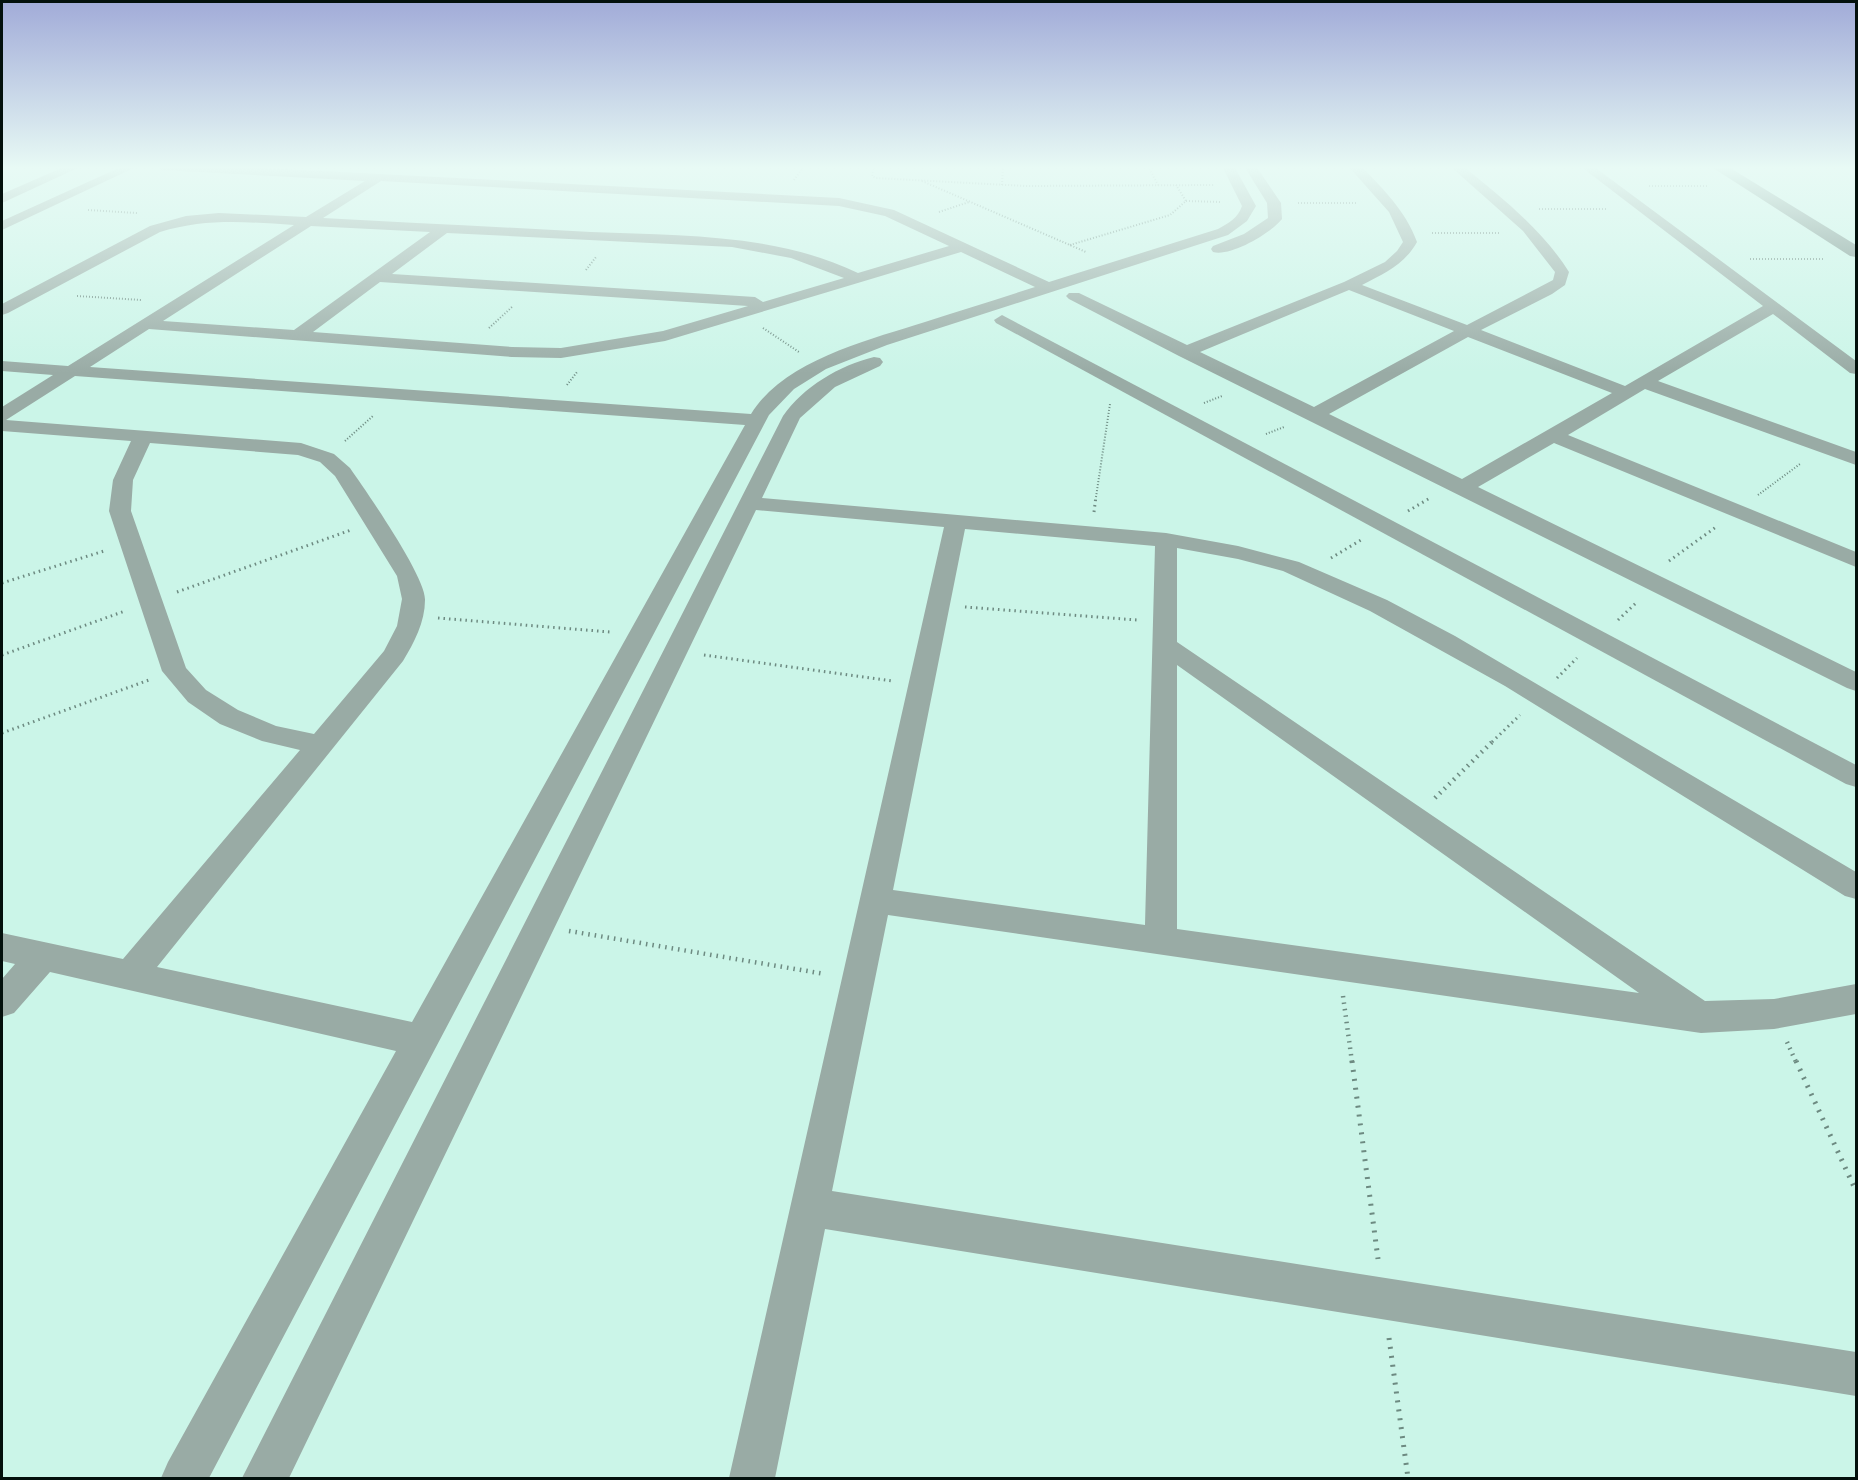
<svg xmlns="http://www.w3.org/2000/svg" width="1858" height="1480" font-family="'PT Sans Narrow',sans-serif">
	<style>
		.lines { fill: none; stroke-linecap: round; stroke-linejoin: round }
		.path-far3 { stroke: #6d8a81; stroke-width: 2; stroke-dasharray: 1 2; stroke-linecap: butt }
		.path-far2 { stroke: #6d8a81; stroke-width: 3; stroke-dasharray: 1.5 4; stroke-linecap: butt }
		.path-far1 { stroke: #6d8a81; stroke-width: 4.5; stroke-dasharray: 1.5 5; stroke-linecap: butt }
		.path { stroke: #6d8a81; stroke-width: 5; stroke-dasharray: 2 7; stroke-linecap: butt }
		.street { fill: #99aba5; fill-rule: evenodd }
		.secondary { fill: #728b84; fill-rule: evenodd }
		.rail-casing { stroke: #4c645d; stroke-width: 4 }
		.rail { stroke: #cbf5e8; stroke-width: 2; stroke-dasharray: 7; stroke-linecap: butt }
	</style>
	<rect width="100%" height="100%" fill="#cbf5e8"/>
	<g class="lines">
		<!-- path-far3 -->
		<g class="path-far3">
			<path d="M874 166 872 176 876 178 1026 186 1214 185"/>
			<path d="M1148 166 1158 185"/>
			<path d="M794 180 804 166"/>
			<path d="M922 181 1086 252"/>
			<path d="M1002 185 1003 166"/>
			<path d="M1649 186H1707"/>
			<path d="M1186 201 1221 202"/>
			<path d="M1298 203H1357"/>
			<path d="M1539 209H1606"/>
			<path d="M88 210 137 213"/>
			<path d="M939 212 969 202"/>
			<path d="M1432 233H1499"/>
			<path d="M1070 245 1170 215 1186 201 1176 185"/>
			<path d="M1750 259H1823"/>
			<path d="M586 270 596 257"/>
			<path d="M77 296 141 300"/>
			<path d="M489 328 512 307"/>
			<path d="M763 328 799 352"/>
			<path d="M567 385 577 372"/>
			<path d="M1204 403 1222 396"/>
			<path d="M1266 434 1284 427"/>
			<path d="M345 441 373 416"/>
			<path d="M1758 495 1800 464"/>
			<path d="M1096 497 1110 404"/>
		</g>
		<!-- path-far2 -->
		<g class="path-far2">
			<path d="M1408 511 1430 498"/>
			<path d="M1094 512 1096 496"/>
			<path d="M1331 558 1361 540"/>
			<path d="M1669 561 1716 527"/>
			<path d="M2 583 104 551"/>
			<path d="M177 592 351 530"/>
			<path d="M965 607 1137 620"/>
			<path d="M438 618 610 632"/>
			<path d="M1618 620 1636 603"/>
			<path d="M2 655 125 611"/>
			<path d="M704 655 893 681"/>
			<path d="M1557 678 1577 658"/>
			<path d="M2 733 149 680"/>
			<path d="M1492 742 1520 715"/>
		</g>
		<!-- path-far1 -->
		<g class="path-far1">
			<path d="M1435 798 1493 741"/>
			<path d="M569 931 825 974"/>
			<path d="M1343 996 1352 1062"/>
			<path d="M1787 1042 1796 1062"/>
		</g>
		<!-- path -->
		<g class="path">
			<path d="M1352 1061 1378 1259"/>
			<path d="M1796 1061 1856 1191"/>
			<path d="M1389 1338 1408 1478"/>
		</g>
		<!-- street -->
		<g class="street">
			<path d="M66 166H82L2 203V194Z"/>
			<path d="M123 166H138L2 230V221Z"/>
			<path d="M155 166H225L839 198 894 210 1049 282 1218 229C1229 223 1238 218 1242 206L1222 166H1234L1256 206 1247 221 1228 235 887 345 826 369 794 389 769 415 209 1478H161L168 1462 396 1051 50 972 14 1013 2 1017V979L15 964 2 961V933L123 959 300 750 262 741 220 724 188 702 162 671 109 511 113 480 131 441 2 431V407L53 375 2 371V361L68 366 294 225C246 222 206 218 160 232L8 313 2 315V304L150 226 186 216 219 213 306 217 365 181 161 170ZM381 181 839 206 885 216 949 246 858 273C775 233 681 236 591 232 501 227 412 223 323 218ZM311 226 430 232 294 330 163 321ZM447 233 732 247 791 258 844 278 763 302 755 297 392 274ZM961 252 1035 287C998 299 962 310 925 322 869 340 784 360 751 414L90 367 149 329 512 357 561 358 665 341ZM380 282 748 306 663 331 561 348 512 347 313 332ZM75 376 745 425 412 1022 157 967 403 661C414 643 425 622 425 600 426 577 366 491 350 468L334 454 301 443 6 420ZM150 443 298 455 320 462 335 476 397 576 402 599 397 626 384 651 314 734 276 726 238 710 206 690 186 668 131 511 133 480Z"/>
			<path d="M1244 166H1256L1281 203 1282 219C1271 233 1231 257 1213 252L1211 249 1213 246 1244 234 1268 218 1267 203Z"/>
			<path d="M1348 166H1361C1383 189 1406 211 1417 242 1404 265 1385 273 1362 285L1467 325 1553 280 1555 272 1523 231 1450 166H1463C1502 198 1542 229 1569 272L1565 285 1552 294 1481 330 1625 386 1763 306 1580 166H1593L1856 361V374L1850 373 1773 314 1658 381 1856 452V465L1645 389 1568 435 1856 552V567L1554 443 1478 487 1856 672V691L1847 688 1179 356 1069 299 1066 296 1069 293H1079L1187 345 1344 282 1385 262 1397 251 1403 242 1389 212ZM1349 290 1454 331 1314 407 1200 352ZM1468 337 1612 393 1462 479 1329 414Z"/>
			<path d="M1002 315 1856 765V787L1846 784 996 323 994 320Z"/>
			<path d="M874 357 880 358 883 362 880 366 835 387 800 418 762 498 1166 533 1238 546 1299 562 1387 600 1455 636 1856 872V899L1845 896 1505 686 1370 611 1283 571 1238 559 1177 548V642L1705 1001 1774 999 1856 984V1014L1774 1029 1701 1033 888 915 832 1191 1856 1352V1396L825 1229 775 1478H729L944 527 756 510 289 1478H242L783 416C803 387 840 365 874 357ZM965 529 1155 546 1145 925 893 890ZM1177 665 1639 993 1177 929Z"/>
		</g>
		<!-- secondary -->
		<path class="secondary" d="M1710 166H1727L1856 245V257L1850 256Z"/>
		<defs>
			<path id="rail" d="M1852 166 1856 168"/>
		</defs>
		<!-- rail casing -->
		<use href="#rail" class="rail-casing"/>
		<!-- rail -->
		<use href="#rail" class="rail"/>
	</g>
	<!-- sky -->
	<linearGradient id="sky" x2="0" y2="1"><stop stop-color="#a1abd8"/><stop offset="0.45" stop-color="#e8faf5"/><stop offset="1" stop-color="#e8faf5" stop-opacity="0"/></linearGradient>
	<rect width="1858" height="373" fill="url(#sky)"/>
	<!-- border -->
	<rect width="1858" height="1480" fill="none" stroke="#03100c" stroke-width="6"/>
</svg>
